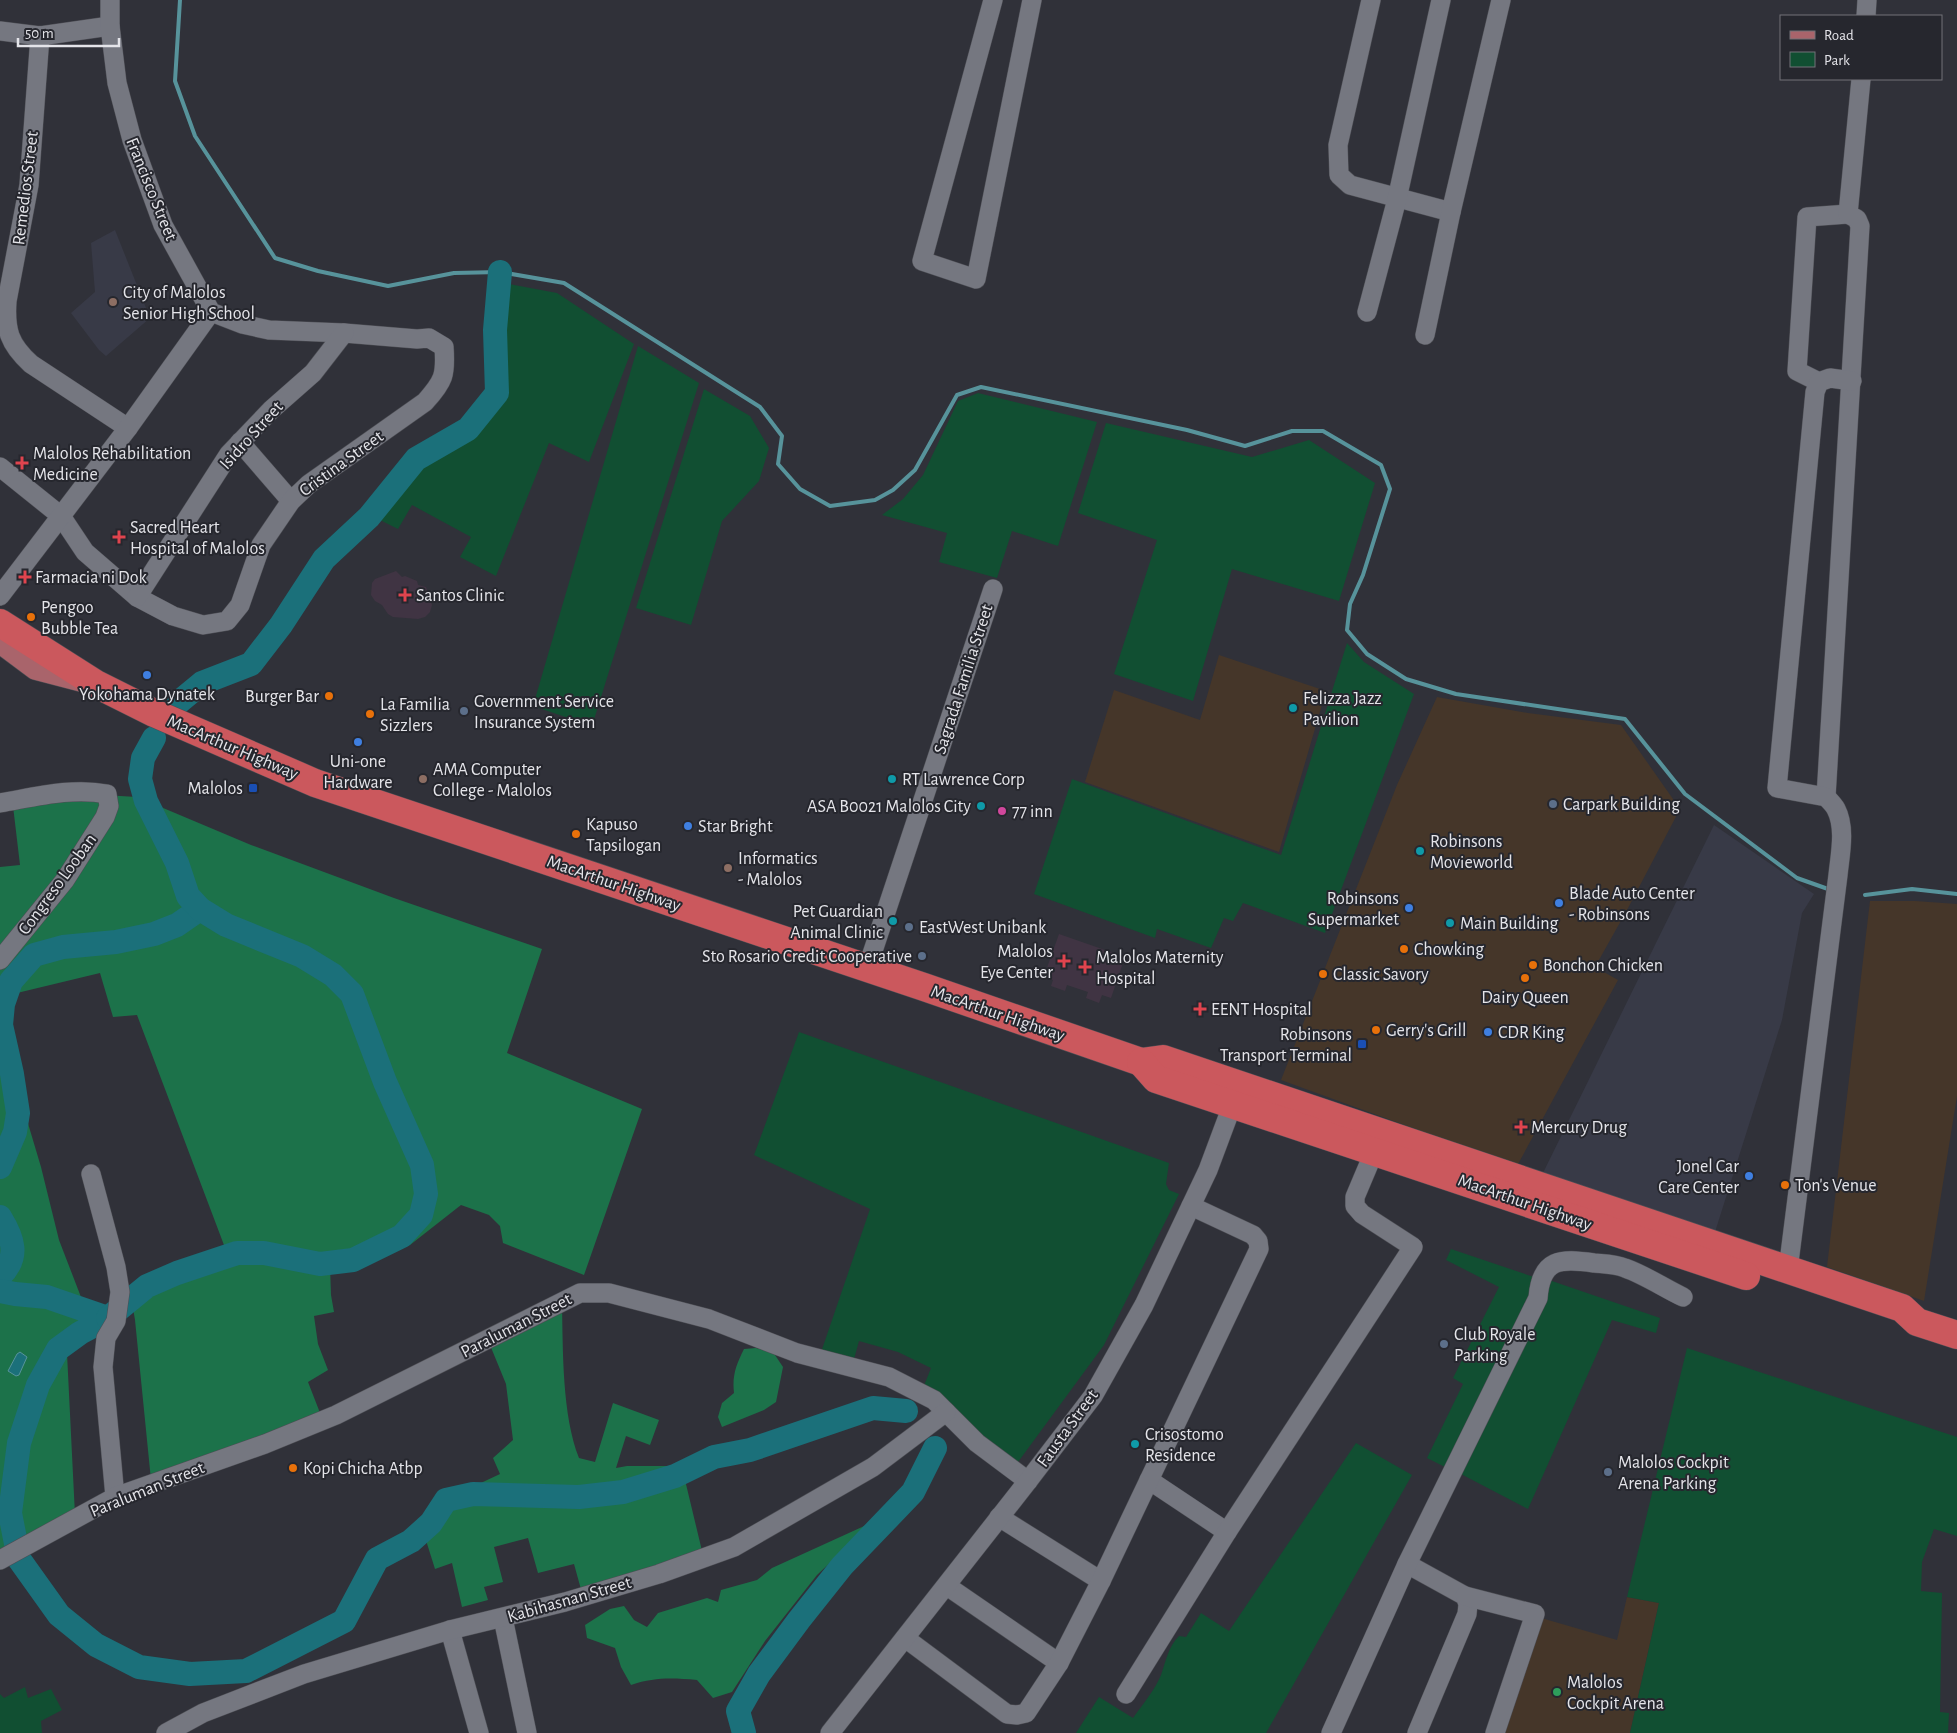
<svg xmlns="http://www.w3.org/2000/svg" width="1957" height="1733" font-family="'Alegreya Sans',sans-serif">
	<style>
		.commercial { fill: #453629 }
		.built { fill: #383a47 }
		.medical { fill: #403443 }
		.green { fill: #114f32 }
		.forest { fill: #1c724a }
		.water { fill: #1b707a; stroke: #57939b }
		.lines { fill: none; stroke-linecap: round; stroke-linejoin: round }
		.stream { stroke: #57939b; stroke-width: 4 }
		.river { stroke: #1b707a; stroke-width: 24 }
		.minor-casing { stroke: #4d4e54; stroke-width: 20 }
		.major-casing { stroke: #4d4e54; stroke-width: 25 }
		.highway-casing { stroke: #4d4e54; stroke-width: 29 }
		.minor { stroke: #757780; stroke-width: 19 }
		.major { stroke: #a9646b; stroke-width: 24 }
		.highway { stroke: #cb585d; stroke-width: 28 }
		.education-dot { fill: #8d6e63; stroke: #26272e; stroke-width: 2 }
		.health-dot { fill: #e0444e; stroke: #26272e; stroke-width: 2 }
		.food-dot { fill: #e8710a; stroke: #26272e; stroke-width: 2 }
		.shop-dot { fill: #3f7fe0; stroke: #26272e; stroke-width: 2 }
		.culture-dot { fill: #0f9aa8; stroke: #26272e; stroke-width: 2 }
		.service-dot { fill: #5c6f8a; stroke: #26272e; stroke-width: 2 }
		.transit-dot { fill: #1a4fb4; stroke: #26272e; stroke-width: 2 }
		.hotel-dot { fill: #d1479c; stroke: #26272e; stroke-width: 2 }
		.leisure-dot { fill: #2e9e5b; stroke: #26272e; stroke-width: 2 }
		.labels { text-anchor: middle; stroke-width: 4; stroke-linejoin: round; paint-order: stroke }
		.street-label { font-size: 18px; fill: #e4e4e9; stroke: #26272e }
		.poi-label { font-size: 18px; fill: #e4e4e9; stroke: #26272e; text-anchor: start }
	</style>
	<rect width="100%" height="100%" fill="#303139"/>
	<!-- commercial -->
	<g class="commercial">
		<path d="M1219 655 1326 691 1279 852 1085 782 1114 690 1200 720Z"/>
		<path d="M1437 697 1528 713 1621 725 1680 809 1627 910 1595 967 1618 980 1517 1166 1281 1080 1397 785Z"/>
		<path d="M1870 901H1915L1957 904V1096L1924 1301 1827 1267Z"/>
		<path d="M1627 1597 1659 1603 1630 1733H1497L1531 1615 1617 1640Z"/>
	</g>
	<!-- built -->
	<g class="built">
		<path d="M115 230 150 318 106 356 99 350 71 313 95 292 91 243Z"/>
		<path d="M1714 825 1814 894 1802 913 1782 1020 1715 1232 1542 1175Z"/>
	</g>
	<!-- medical -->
	<g class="medical">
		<path d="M396 571 402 577 405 576 417 581 418 585 426 587 432 605 430 612 425 617 418 619 393 617 388 614 382 605 375 601 371 595 372 583 375 579Z"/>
		<path d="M1059 934 1125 957 1111 998 1102 995 1099 1003 1086 998 1088 992 1067 985 1065 991 1051 986 1053 980 1044 976Z"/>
	</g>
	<!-- green -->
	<g class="green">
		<path d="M509 284 557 293 634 344 589 462 549 443 496 576 460 557 471 537 412 505 398 529 376 518 420 463 471 433 503 395 500 330Z"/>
		<path d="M638 346 699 383 592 726 533 706Z"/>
		<path d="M704 389 750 416 769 448 759 481 722 521 691 625 636 608Z"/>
		<path d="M978 393 1097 422 1058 546 1012 531 997 578 939 562 947 533 882 515 903 499 923 475 958 401Z"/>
		<path d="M1106 423 1252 457 1309 440 1375 483 1339 601 1232 569 1193 701 1114 674 1157 540 1078 513Z"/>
		<path d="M1347 643 1364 662 1414 694 1325 933 1243 903 1233 921 1224 918 1211 948 1157 929 1155 938 1034 894 1072 779 1281 855Z"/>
		<path d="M799 1032 1169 1163 1166 1184 1169 1190 1179 1194 1104 1345 1015 1466 923 1388 931 1368 898 1352 859 1341 851 1370 818 1361 870 1209 754 1155Z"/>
		<path d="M1451 1249 1534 1277 1535 1296 1455 1472 1427 1458 1463 1384 1453 1378 1499 1287 1446 1260Z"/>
		<path d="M1549 1280 1660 1318 1656 1333 1612 1320 1528 1509 1459 1473Z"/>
		<path d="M1687 1348 1957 1437V1536L1934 1529 1922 1562 1921 1591 1942 1593 1940 1712 1949 1713 1948 1733H1630L1659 1603 1627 1597Z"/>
		<path d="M1356 1443 1412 1475 1266 1733H1076L1099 1697 1133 1718C1142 1705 1155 1690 1161 1675 1166 1661 1168 1647 1179 1636L1186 1637 1201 1613 1229 1631Z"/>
		<path d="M25 1687 28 1698 51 1689 62 1710 41 1721 42 1733H0V1694L4 1698Z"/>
	</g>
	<!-- forest -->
	<g class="forest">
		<path d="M103 795 137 797 251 845 394 898 542 949 507 1053 642 1109 584 1275 503 1243 500 1226 489 1215 461 1205 410 1245 336 1266H330L331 1295 334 1312 314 1316 318 1344 328 1370 308 1382 322 1418 151 1480 135 1320 130 1290 227 1253 137 1015 113 1017 100 973 17 993 10 1011V1039L24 1110 41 1167 59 1240 91 1323 66 1333 75 1515 0 1555V867L20 865 13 806Z"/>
		<path d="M562 1304C563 1351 562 1415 579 1458L595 1462 613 1403 659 1420 650 1445 626 1436 616 1468 627 1466H684L685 1480 703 1555 582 1593 574 1564 538 1573 528 1538 494 1547 503 1582 484 1587 488 1600 462 1607 452 1563 435 1569 424 1534 447 1503 468 1489 500 1474 493 1458 513 1440 506 1384 490 1345Z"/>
		<path d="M756 1348 773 1352 783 1367 776 1402 764 1410 722 1427 718 1417 722 1403 734 1393C732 1376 736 1365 744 1349Z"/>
		<path d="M873 1522 817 1575 765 1641 732 1692 713 1698 697 1680C672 1678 655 1677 631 1685L621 1667 615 1648 587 1638 585 1625 610 1609 624 1606 634 1620 647 1627 658 1613 707 1598 718 1602 721 1590 757 1580 772 1568Z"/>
	</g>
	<!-- water -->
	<path class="water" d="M20 1352 27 1357 19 1375 16 1376 8 1371 17 1354Z"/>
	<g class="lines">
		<!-- stream -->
		<g class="stream">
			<path d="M180 0 175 81 195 136 275 258 318 271 388 286 454 273 500 272 564 283 760 407 782 436 778 464 800 489 830 506 875 500 893 490 915 470 957 395 981 387 1187 430 1245 446 1292 431H1323L1381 465 1390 489 1363 575 1350 604 1347 630 1367 654 1406 679 1456 694 1625 719 1685 794 1797 878 1828 889"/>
			<path d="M1865 895 1912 889 1957 894"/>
		</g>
		<!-- river -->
		<g class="river">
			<path d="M179 702 202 683 251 664 281 625 324 559 369 517 416 459 468 429 497 393 495 330 500 272"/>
			<path d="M0 1167 15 1132 18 1113 12 1074 1 1025 3 1004 11 981 34 955 63 947 116 942 154 934 177 925 200 909"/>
			<path d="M0 1217C13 1238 20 1257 0 1276"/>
			<path d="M0 1291 15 1294 47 1297 108 1318 80 1333 58 1349 38 1385 19 1443 10 1513 19 1559 59 1615 96 1645 139 1667 190 1674 246 1671 344 1621 377 1559 411 1541 431 1523 446 1500 473 1494 579 1497 623 1492 675 1476 714 1457 750 1450 873 1408 906 1411"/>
			<path d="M108 1318 147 1286 177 1273 237 1253H264L320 1264 353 1260 402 1236 421 1215 426 1194 422 1165 385 1082 352 994 333 975 302 956 226 925 200 909 188 896 177 863 146 801 140 779 143 758 154 738"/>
			<path d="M744 1733 738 1711 759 1674 799 1620 842 1566 913 1492 935 1448"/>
		</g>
		<defs>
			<g id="minor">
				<path d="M993 0 922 261 976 279 1032 0"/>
				<path d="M1371 0 1338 145 1339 175 1350 185 1451 212"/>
				<path d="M1866 16 1867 0"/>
				<path d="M0 31 40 36 110 26"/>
				<path d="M40 36 29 185 7 301C5 330 9 344 31 364L128 428"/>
				<path d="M1367 312 1397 199 1441 0"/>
				<path d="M1425 335 1451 212 1501 0"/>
				<path d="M1819 382 1797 371 1807 217 1848 214"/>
				<path d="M240 442 291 501"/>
				<path d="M0 467 61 516 85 552 137 597 173 616 203 625 227 621 240 605 261 545 291 501 309 484 425 402C444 381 446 375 444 347L429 338 417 339 344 333 269 330 242 324 211 312 163 225 132 140 117 83 110 26V0"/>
				<path d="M0 596 128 428 211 312"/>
				<path d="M137 597 229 454 271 410 313 373 344 333"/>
				<path d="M1826 797 1860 226 1857 219 1848 214 1861 79"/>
				<path d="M0 803C35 797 72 787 107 794L109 806 105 817 65 880 0 960"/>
				<path d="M867 969 993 589"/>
				<path d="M91 1174 116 1267 120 1292 116 1321 106 1338 103 1367 115 1497"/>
				<path d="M1788 1270 1838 875C1840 855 1846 828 1836 809 1834 805 1830 801 1826 797L1777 788 1815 392 1819 382 1830 378 1852 381"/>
				<path d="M1149 1480 1227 1532"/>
				<path d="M999 1517 1101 1581"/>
				<path d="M0 1560 115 1497 265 1444 336 1415 580 1293H609L709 1319 797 1353 889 1377 934 1400 977 1443 1028 1481"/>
				<path d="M1407 1564 1465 1596 1468 1604 1467 1614 1417 1733"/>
				<path d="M947 1586 1059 1663"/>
				<path d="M1465 1596 1535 1614 1495 1733"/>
				<path d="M503 1618 527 1733"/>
				<path d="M450 1630 479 1733"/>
				<path d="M905 1638 1007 1714 1017 1715 1026 1713 1059 1663 1101 1581 1259 1249 1258 1241 1253 1235 1191 1206"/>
				<path d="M1126 1694 1227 1532 1413 1247 1362 1214 1355 1206V1197L1374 1152"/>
				<path d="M166 1733 203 1713 304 1674 450 1630 565 1602 659 1574 734 1547 873 1467 946 1412"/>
				<path d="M830 1733 1028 1481 1093 1396 1144 1305 1208 1170 1236 1095"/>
				<path d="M1331 1733 1407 1564 1538 1298C1541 1258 1561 1258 1594 1263 1604 1264 1615 1264 1625 1268 1645 1275 1664 1288 1683 1297"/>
			</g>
			<path id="major" d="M0 641 36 668 82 680"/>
			<g id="highway">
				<path d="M0 623 96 684 154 713 315 783 924 987 1141 1062 1163 1059 1240 1085 1902 1308 1917 1322 1957 1335"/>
				<path d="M1141 1062 1156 1079 1746 1276"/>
			</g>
		</defs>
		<!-- minor casing -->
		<use href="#minor" class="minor-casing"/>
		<!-- major casing -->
		<use href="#major" class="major-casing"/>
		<!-- highway casing -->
		<use href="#highway" class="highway-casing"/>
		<!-- minor -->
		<use href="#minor" class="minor"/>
		<!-- major -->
		<use href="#major" class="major"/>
		<!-- highway -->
		<use href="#highway" class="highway"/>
	</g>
	<!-- markers -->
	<g class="education-dot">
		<circle cx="113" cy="302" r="5"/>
		<circle cx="423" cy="779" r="5"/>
		<circle cx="728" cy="868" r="5"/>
	</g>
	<g class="health-dot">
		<path d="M19.5 455.5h5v5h5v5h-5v5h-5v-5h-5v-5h5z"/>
		<path d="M116.5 529.5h5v5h5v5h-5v5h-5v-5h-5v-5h5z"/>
		<path d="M22.5 569.5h5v5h5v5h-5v5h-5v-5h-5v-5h5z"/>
		<path d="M402.5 587.5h5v5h5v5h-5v5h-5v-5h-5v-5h5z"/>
		<path d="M1061.5 953.5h5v5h5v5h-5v5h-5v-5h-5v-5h5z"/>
		<path d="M1082.5 959.5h5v5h5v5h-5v5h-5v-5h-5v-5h5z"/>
		<path d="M1197.5 1001.5h5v5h5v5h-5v5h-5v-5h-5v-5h5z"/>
		<path d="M1518.5 1119.5h5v5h5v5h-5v5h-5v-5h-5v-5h5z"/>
	</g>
	<g class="food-dot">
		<circle cx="31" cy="617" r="5"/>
		<circle cx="329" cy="696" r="5"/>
		<circle cx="370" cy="714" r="5"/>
		<circle cx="576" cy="834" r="5"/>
		<circle cx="1404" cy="949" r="5"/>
		<circle cx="1533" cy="965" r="5"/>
		<circle cx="1323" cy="974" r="5"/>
		<circle cx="1525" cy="978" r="5"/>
		<circle cx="1376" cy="1030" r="5"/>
		<circle cx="1785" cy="1185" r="5"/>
		<circle cx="293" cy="1468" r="5"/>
	</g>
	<g class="shop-dot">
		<circle cx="147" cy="675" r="5"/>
		<circle cx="358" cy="742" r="5"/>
		<circle cx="688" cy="826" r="5"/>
		<circle cx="1559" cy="903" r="5"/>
		<circle cx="1409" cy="908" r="5"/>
		<circle cx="1488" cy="1032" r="5"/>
		<circle cx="1749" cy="1176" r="5"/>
	</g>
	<g class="culture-dot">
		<circle cx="1293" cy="708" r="5"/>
		<circle cx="892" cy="779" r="5"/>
		<circle cx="981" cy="806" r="5"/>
		<circle cx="1420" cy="851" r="5"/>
		<circle cx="893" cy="921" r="5"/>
		<circle cx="1450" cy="923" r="5"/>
		<circle cx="1135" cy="1444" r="5"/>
	</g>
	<g class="service-dot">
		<circle cx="464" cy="711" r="5"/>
		<circle cx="1553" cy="804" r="5"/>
		<circle cx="909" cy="927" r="5"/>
		<circle cx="922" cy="956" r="5"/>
		<circle cx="1444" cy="1344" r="5"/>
		<circle cx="1608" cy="1472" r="5"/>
	</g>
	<g class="transit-dot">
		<rect x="248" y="783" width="10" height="10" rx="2.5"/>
		<rect x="1357" y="1039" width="10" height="10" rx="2.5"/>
	</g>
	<circle class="hotel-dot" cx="1002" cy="811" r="5"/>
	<circle class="leisure-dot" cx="1557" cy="1692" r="5"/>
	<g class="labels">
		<!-- street labels -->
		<g class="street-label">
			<text transform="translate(25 188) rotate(-83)" y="6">Remedios Street</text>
			<text transform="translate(152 189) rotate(68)" y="6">Francisco Street</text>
			<text transform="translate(251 435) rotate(-48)" y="6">Isidro Street</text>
			<text transform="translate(341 463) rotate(-36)" y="6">Cristina Street</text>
			<text transform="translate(963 679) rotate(-72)" y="6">Sagrada Familia Street</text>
			<text transform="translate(233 747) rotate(23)" y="6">MacArthur Highway</text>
			<text transform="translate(614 883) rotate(19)" y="6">MacArthur Highway</text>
			<text transform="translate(57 884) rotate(-54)" y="6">Congreso Looban</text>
			<text transform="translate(998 1013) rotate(19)" y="6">MacArthur Highway</text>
			<text transform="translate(1525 1202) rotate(19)" y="6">MacArthur Highway</text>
			<text transform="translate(516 1325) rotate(-27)" y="6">Paraluman Street</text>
			<text transform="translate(1067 1428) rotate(-54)" y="6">Fausta Street</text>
			<text transform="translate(147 1489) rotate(-22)" y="6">Paraluman Street</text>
			<text transform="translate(569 1599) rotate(-16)" y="6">Kabihasnan Street</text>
		</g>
		<!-- poi labels -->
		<g class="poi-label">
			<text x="123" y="298">City of Malolos<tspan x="123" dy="21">Senior High School</tspan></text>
			<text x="33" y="459">Malolos Rehabilitation<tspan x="33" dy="21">Medicine</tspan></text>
			<text x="130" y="533">Sacred Heart<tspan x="130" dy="21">Hospital of Malolos</tspan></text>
			<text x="35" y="583">Farmacia ni Dok</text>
			<text x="416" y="601">Santos Clinic</text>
			<text x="41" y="613">Pengoo<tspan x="41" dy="21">Bubble Tea</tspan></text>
			<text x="147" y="700" text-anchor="middle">Yokohama Dynatek</text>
			<text x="319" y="702" text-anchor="end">Burger Bar</text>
			<text x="1303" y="704">Felizza Jazz<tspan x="1303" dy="21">Pavilion</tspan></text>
			<text x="474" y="707">Government Service<tspan x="474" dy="21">Insurance System</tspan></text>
			<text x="380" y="710">La Familia<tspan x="380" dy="21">Sizzlers</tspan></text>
			<text x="358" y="767" text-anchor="middle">Uni-one<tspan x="358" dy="21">Hardware</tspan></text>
			<text x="433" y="775">AMA Computer<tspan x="433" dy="21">College - Malolos</tspan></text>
			<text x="902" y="785">RT Lawrence Corp</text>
			<text x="243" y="794" text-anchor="end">Malolos</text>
			<text x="1563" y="810">Carpark Building</text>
			<text x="971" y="812" text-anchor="end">ASA B0021 Malolos City</text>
			<text x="1012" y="817">77 inn</text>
			<text x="586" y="830">Kapuso<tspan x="586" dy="21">Tapsilogan</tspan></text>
			<text x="698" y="832">Star Bright</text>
			<text x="1430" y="847">Robinsons<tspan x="1430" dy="21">Movieworld</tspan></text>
			<text x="738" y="864">Informatics<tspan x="738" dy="21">- Malolos</tspan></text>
			<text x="1569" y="899">Blade Auto Center<tspan x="1569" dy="21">- Robinsons</tspan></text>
			<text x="1399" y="904" text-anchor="end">Robinsons<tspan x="1399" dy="21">Supermarket</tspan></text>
			<text x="883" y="917" text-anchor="end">Pet Guardian<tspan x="883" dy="21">Animal Clinic</tspan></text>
			<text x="1460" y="929">Main Building</text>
			<text x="919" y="933">EastWest Unibank</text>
			<text x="1414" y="955">Chowking</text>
			<text x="1053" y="957" text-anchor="end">Malolos<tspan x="1053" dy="21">Eye Center</tspan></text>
			<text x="912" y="962" text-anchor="end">Sto Rosario Credit Cooperative</text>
			<text x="1096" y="963">Malolos Maternity<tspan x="1096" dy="21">Hospital</tspan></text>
			<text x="1543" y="971">Bonchon Chicken</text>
			<text x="1333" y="980">Classic Savory</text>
			<text x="1525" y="1003" text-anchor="middle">Dairy Queen</text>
			<text x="1211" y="1015">EENT Hospital</text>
			<text x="1386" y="1036">Gerry's Grill</text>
			<text x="1498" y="1038">CDR King</text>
			<text x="1352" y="1040" text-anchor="end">Robinsons<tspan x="1352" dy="21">Transport Terminal</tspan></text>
			<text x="1531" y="1133">Mercury Drug</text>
			<text x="1739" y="1172" text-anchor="end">Jonel Car<tspan x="1739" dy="21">Care Center</tspan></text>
			<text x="1795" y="1191">Ton's Venue</text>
			<text x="1454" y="1340">Club Royale<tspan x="1454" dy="21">Parking</tspan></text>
			<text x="1145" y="1440">Crisostomo<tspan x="1145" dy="21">Residence</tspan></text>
			<text x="1618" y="1468">Malolos Cockpit<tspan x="1618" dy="21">Arena Parking</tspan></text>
			<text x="303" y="1474">Kopi Chicha Atbp</text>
			<text x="1567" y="1688">Malolos<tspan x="1567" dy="21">Cockpit Arena</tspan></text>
		</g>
	</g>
	<!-- legend -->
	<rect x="1780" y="15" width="162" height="65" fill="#26272e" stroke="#727379"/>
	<rect x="1790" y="31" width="25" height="8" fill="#a9646b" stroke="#727379"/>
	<text x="1824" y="40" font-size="15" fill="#e4e4e9">Road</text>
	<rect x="1790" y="52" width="25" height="15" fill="#114f32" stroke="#727379"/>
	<text x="1824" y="65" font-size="15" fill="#e4e4e9">Park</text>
	<!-- scale -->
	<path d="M18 38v8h101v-8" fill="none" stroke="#e4e4e9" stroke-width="2.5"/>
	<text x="25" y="38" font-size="15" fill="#e4e4e9" stroke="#26272e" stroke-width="4" paint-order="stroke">50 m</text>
</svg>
